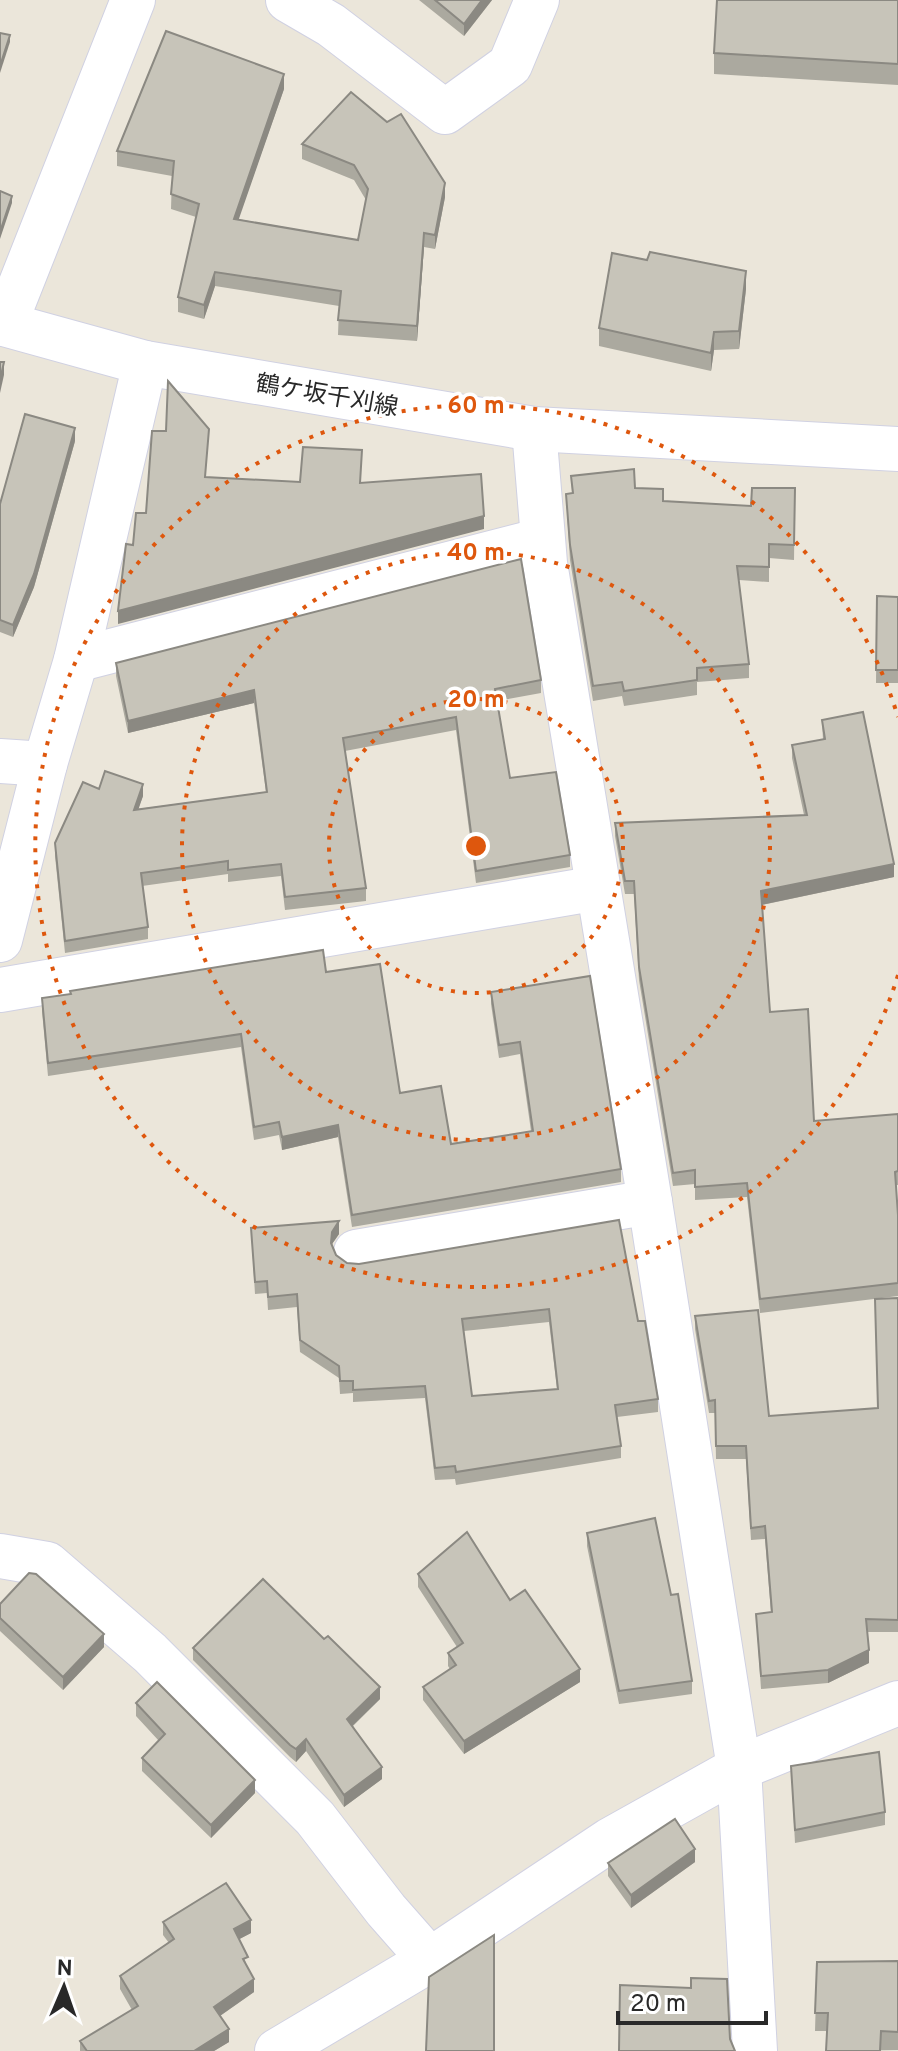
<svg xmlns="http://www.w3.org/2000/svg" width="898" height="2051" font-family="Overpass,'Noto Sans JP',sans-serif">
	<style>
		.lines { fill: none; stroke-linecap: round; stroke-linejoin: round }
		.minor-casing { stroke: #d0d1e2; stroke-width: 46 }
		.secondary-casing { stroke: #d0d1e2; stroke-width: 46 }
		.minor { stroke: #fff; stroke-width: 44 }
		.secondary { stroke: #fff; stroke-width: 44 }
		.wall { fill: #aba99f; fill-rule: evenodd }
		.shaded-wall { fill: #8b8982 }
		.building { fill: #c7c4b9; stroke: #8b8982; stroke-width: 2; fill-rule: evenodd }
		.ring { fill: none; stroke: #de570d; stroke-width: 4; stroke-dasharray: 4 8 }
		.labels { text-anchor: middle; stroke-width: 7; stroke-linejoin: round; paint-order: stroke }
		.street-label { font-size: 24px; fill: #292929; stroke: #fff }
		.centre { fill: #de570d; stroke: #fff; stroke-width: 4 }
		.ring-label { font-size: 24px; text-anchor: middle; font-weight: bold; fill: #de570d; stroke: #fff; stroke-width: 7; stroke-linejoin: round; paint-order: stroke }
	</style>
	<rect width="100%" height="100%" fill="#ebe6da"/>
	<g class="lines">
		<defs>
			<g id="minor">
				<path d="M288 0 331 25 445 112 510 65 537 0"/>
				<path d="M5 324 133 0"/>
				<path d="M534 429 545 563 650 1202 739 1768 755 2051"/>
				<path d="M76 660 542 540"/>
				<path d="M0 761 45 764"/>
				<path d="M0 940 45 764 76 660 145 363"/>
				<path d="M0 990 598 888"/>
				<path d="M356 1252 650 1202"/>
				<path d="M0 1556 47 1564 150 1653 315 1818 386 1910 430 1960"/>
				<path d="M277 2051 430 1960 610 1840 739 1768 898 1703"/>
			</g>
			<path id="secondary" d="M0 323 145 363 534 429 898 449"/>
		</defs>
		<!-- minor casing -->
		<use href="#minor" class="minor-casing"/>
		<!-- secondary casing -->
		<use href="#secondary" class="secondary-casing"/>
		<!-- minor -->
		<use href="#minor" class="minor"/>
		<!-- secondary -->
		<use href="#secondary" class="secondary"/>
	</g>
	<!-- wall -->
	<g class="wall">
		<path d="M419 0H492L464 36Z"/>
		<path d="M898 0V85L714 74V53Z"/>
		<path d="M284 89 238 219 358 240 366 200 354 180 302 159V144L445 197 435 249 424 247 417 341 338 335 339 306 215 286 204 319 178 312V297L196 217 171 209 172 176 117 166V151Z"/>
		<path d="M746 289 739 349 714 350 711 371 599 346V328Z"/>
		<path d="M75 441 34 587 13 637 0 632V504Z"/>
		<path d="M571 476 635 488 663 501 751 506 795 488 794 560 769 558V582L739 580 749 664V678L697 682V695L624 706 622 696 593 701 570 560 566 494 572 493Z"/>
		<path d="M877 596 898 597V683H876Z"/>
		<path d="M116 663 541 680V693L497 701 510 778 570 855V867L476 883 456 730 345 751 366 888V901L285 910 281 876 228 882V874L142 886 148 927V939L65 953 55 856V843L99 789 143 796 138 809 266 792 254 703 128 733 116 676Z"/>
		<path d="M822 720 894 877 762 905 770 1012 814 1121 898 1114V1185H896L898 1214V1296L760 1313 747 1197 695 1200V1184L673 1186 639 980 634 894H625L615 836V823L804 815 792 758V745L823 740Z"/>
		<path d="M326 972 400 1093 451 1144 531 1131 520 1054 499 1058 491 1004V992L621 1169V1182L352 1227 338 1137 282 1150 279 1135 254 1140 241 1047 48 1076 42 1011V998Z"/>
		<path d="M251 1228 339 1234 332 1244 336 1255 347 1263 638 1321 658 1399V1412L617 1417 621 1446V1458L456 1485 455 1479 435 1480 425 1398 353 1402V1393L340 1394 339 1378 300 1352 297 1307 268 1310 267 1293 255 1294ZM549 1322 557 1389 472 1396 464 1331Z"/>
		<path d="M898 1298V1632H867L869 1663 828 1683 761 1689 756 1614 771 1613 765 1539 751 1540 746 1459H716L715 1413H709L695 1329V1316L769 1416 877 1408Z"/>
		<path d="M587 1533 671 1595 692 1681V1694L619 1704 587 1546Z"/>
		<path d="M418 1574 510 1600 580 1682 464 1754 423 1700V1687L450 1669 448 1666V1653L457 1647 418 1587Z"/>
		<path d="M0 1604 104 1647 63 1690 0 1631Z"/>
		<path d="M193 1648 380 1699 353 1726 382 1779 344 1807 306 1751 296 1762 290 1757 193 1660Z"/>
		<path d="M136 1703 255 1793 211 1838 142 1771V1758L159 1741 136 1716Z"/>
		<path d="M791 1766 885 1812V1825L795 1843Z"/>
		<path d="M695 1862 631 1908 608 1876V1863Z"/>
		<path d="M163 1922 251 1933 239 1939 254 1992 220 2016 229 2042 214 2051H80V2041L132 2010 120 1989V1976L169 1943 163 1935Z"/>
		<path d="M898 1961V2050L826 2051 827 2031H815L817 1962Z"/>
	</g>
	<!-- shaded-wall -->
	<g class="shaded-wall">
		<path d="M482 0H492L464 36V24Z"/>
		<path d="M10 35V42L0 73V66Z"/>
		<path d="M284 74V89L234 233V219Z"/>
		<path d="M445 183V197L435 249V235Z"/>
		<path d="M12 196V203L0 239V232Z"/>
		<path d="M424 233V247L417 341V326Z"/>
		<path d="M746 271V289L739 349V331Z"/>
		<path d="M215 272V286L204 319V305Z"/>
		<path d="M714 332V350L711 371V353Z"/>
		<path d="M4 362V375L0 393V380Z"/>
		<path d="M75 428V441L34 587 13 637V625Z"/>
		<path d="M484 516V529L118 624V611Z"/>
		<path d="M254 690V703L128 733V721Z"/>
		<path d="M143 784V796L134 822V810Z"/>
		<path d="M894 864V877L761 905V891Z"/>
		<path d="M338 1125V1137L282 1150V1137Z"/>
		<path d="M339 1221V1234L332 1244 331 1255 332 1232Z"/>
		<path d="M104 1634V1647L63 1690V1677Z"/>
		<path d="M869 1650V1663L828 1683V1670Z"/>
		<path d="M580 1669V1682L464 1754V1741Z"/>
		<path d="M380 1687V1699L347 1731V1719Z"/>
		<path d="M306 1739V1751L296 1762V1749Z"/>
		<path d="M382 1767V1779L344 1807V1795Z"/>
		<path d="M255 1780V1793L211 1838V1825Z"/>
		<path d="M695 1849V1862L631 1908V1895Z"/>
		<path d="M251 1920V1933L234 1942V1929Z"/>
		<path d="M254 1979V1992L214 2020V2007Z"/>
		<path d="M229 2029V2042L214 2051H194Z"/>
	</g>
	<!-- building -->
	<g class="building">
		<path d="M435 0H482L464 24Z"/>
		<path d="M717 0H898V64L714 53Z"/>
		<path d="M166 31 284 74 234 219 358 240 368 189 354 165 302 144 351 92 387 122 401 114 445 183 435 235 424 233 417 326 338 320 341 291 215 272 204 305 178 297 199 204 171 194 174 161 117 151Z"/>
		<path d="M0 33 10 35 0 66Z"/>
		<path d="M0 191 12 196 0 232Z"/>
		<path d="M650 252 746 271 739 331 714 332 711 353 599 328 612 253 647 260Z"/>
		<path d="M0 362H4L0 380Z"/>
		<path d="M168 381 209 429 205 477 300 482 303 447 362 450 360 483 481 474 484 516 118 611 126 544 133 545 136 513H146L152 431H166Z"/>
		<path d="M25 414 75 428 34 574 13 625 0 620V504Z"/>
		<path d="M634 469 635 488 663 489V501L751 506 752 488H795L794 545 769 544V567L737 566 749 664 697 668V680L624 691 622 682 593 686 570 545 566 494 573 493 571 476Z"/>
		<path d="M521 559 541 680 495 689 510 778 556 772 570 855 476 871 456 717 343 738 366 888 285 897 281 864 228 870V861L141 873 148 927 65 941 55 843 83 782 99 789 105 771 143 784 134 810 267 792 254 690 128 721 116 663Z"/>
		<path d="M877 596 898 597V670H876Z"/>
		<path d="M863 712 894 864 761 891 770 1012 808 1009 814 1121 898 1114V1171L895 1172 898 1215V1283L760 1299 747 1183 695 1187V1170L673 1173 639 967 634 881H625L615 823 807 815 792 745 825 739 822 720Z"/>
		<path d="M323 950 326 972 380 964 400 1093 441 1086 451 1144 533 1131 520 1042 499 1045 491 992 590 976 621 1169 352 1215 338 1125 282 1137 279 1122 254 1127 241 1034 48 1063 42 998 71 994 70 991Z"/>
		<path d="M619 1220 638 1321H645L658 1399 615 1405 621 1446 456 1472 455 1466 435 1468 425 1386 353 1390V1381H340L339 1366 300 1340 297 1294 268 1297 267 1281 255 1282 251 1228 339 1221 332 1232 331 1243 336 1255 347 1263 359 1264ZM549 1309 558 1389 472 1396 462 1319Z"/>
		<path d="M898 1298V1620L866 1619 869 1650 828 1670 761 1676 756 1614 772 1612 765 1526 751 1528 746 1446H716L715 1400 709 1401 695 1316 758 1310 769 1416 878 1408 875 1299Z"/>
		<path d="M655 1518 671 1595 678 1594 692 1681 619 1691 587 1533Z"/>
		<path d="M467 1532 510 1600 525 1590 580 1669 464 1741 423 1687 456 1665 448 1653 463 1643 418 1574Z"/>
		<path d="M29 1573 36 1574 104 1634 63 1677 0 1618V1604Z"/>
		<path d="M263 1579 324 1639 328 1636 380 1687 347 1719 382 1767 344 1795 306 1739 296 1749 290 1745 193 1648Z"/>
		<path d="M157 1682 255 1780 211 1825 142 1758 165 1734 136 1703Z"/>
		<path d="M879 1752 885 1812 795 1830 791 1766Z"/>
		<path d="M675 1819 695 1849 631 1895 608 1863Z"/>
		<path d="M226 1883 251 1920 234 1929 248 1957 243 1959 254 1979 214 2007 229 2029 194 2051H87L80 2041 138 2006 120 1976 174 1939 163 1922Z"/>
		<path d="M494 1935V2051H426L429 1977Z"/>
		<path d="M898 1961V2032L881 2031 880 2051H826L828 2013H815L817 1962Z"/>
		<path d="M691 1978 727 1979 730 2039 735 2051H619L620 1985 691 1988Z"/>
	</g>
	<!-- distance rings -->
	<g class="ring">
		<circle cx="476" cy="846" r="147"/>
		<circle cx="476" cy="846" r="294"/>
		<path d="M898 975A441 441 0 1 1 898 717"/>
	</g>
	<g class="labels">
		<!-- street labels -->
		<g class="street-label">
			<text transform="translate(327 395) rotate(10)" y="8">鶴ケ坂千刈線</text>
		</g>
	</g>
	<circle cx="476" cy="846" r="12" class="centre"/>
	<g class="ring-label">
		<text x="476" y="413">60 m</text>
		<text x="476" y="560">40 m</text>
		<text x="476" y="707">20 m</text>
	</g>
	<!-- north arrow -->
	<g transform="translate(64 1987) rotate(2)" stroke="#ffffff" stroke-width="6" paint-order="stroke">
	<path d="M0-6L14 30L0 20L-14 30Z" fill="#292929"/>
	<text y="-12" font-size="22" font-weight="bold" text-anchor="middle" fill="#292929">N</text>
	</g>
	<!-- scale -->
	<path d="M618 2011v12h148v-12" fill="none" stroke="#292929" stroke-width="4"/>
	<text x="630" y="2011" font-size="24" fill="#292929" stroke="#ffffff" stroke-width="6" paint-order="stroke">20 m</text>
</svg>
